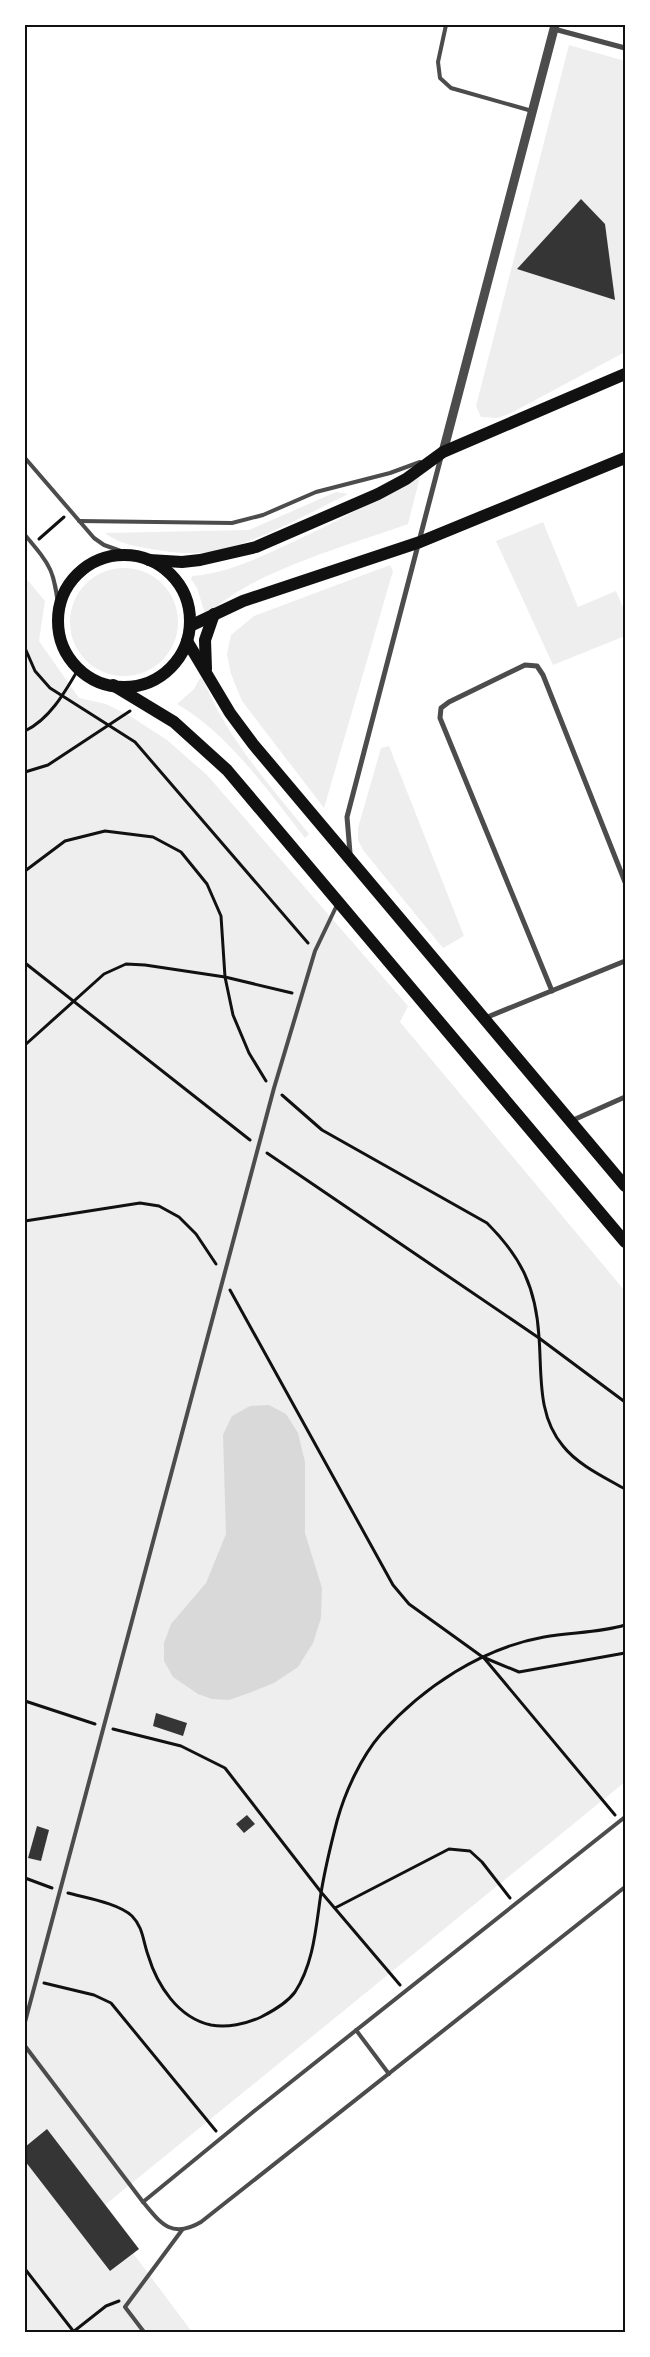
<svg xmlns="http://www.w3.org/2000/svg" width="650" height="2357" font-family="Cabin,sans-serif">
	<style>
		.green { fill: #eee }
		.water { fill: #d9d9d9 }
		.building { fill: #353535 }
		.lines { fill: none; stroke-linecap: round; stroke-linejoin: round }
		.path { stroke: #111; stroke-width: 3 }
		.service { stroke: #4c4c4c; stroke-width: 4 }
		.minor { stroke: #4c4c4c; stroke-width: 5 }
		.tertiary { stroke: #4c4c4c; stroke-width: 9 }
		.primary { stroke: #111; stroke-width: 12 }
		.neatline { fill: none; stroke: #111; stroke-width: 2 }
	</style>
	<rect width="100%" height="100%" fill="#fff"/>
	<!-- green -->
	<g class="green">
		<path d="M569 45 625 61V352L511 413 498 418 481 417 476 406Z"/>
		<path d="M421 473 408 524C353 544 246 573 208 615L205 614 197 588 191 579 192 576C229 573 260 557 293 542 338 521 380 499 421 473Z"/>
		<path d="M336 492 348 494C309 513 250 547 208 552 189 555 170 552 151 549 134 546 119 544 105 533L249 530Z"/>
		<path d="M543 522 578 607 616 591 625 612V636L553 665 496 541Z"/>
		<path d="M390 565 393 571 324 808 242 701 231 674 227 654 231 635 254 616Z"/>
		<circle cx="124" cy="622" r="54"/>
		<path d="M25 577 45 601 39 641 79 698 106 704 130 716 167 740 207 775 408 1006 400 1022 625 1291V1782L100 2209 192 2332H25Z"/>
		<path d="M200 678 203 679C227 739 270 785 309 834L305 838C267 790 230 735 177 704L194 689Z"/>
		<path d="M389 746 464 936 443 948 363 850 358 840V828L381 748Z"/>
	</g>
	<!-- water -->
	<path class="water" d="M269 1405 286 1414 298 1433 305 1462V1533L322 1588 321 1618 313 1643 298 1667 274 1683 249 1693 229 1700 212 1699 198 1694 173 1677 164 1661V1643L171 1624 206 1583 226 1534 223 1435 232 1416 250 1406Z"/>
	<!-- building -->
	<g class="building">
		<path d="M581 199 605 224 615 300 517 269Z"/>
		<path d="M156 1713 187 1723 183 1736 153 1726Z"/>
		<path d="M247 1815 255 1824 244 1833 236 1824Z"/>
		<path d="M37 1826 49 1830 41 1861 28 1858Z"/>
		<path d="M47 2129 139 2249 110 2271 25 2161V2147Z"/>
	</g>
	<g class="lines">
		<!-- path -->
		<g class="path">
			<path d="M39 539 64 517"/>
			<path d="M25 648 35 671 50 688 135 742 308 943"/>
			<path d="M25 731C50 719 65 692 79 668"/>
			<path d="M25 772 48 765 130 711"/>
			<path d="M25 871 65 841 105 831 153 837 181 852 207 884 221 916 225 977 233 1015 249 1053 266 1081"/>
			<path d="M25 963 250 1140"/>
			<path d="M25 1045 104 974 126 964 145 965 225 977 292 993"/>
			<path d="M282 1095 322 1130 487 1223C522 1258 536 1288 539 1337 542 1375 537 1415 563 1446 578 1465 604 1477 625 1489"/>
			<path d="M267 1153 539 1338 625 1402"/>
			<path d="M25 1221 140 1203 159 1206 179 1217 196 1234 216 1264"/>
			<path d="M230 1290 393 1585 409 1604 484 1658 615 1815"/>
			<path d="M485 1658 519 1672 625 1653"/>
			<path d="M25 1701 95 1724"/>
			<path d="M113 1729 181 1746 225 1768 321 1892 400 1985"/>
			<path d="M25 1878 52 1888"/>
			<path d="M68 1893C86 1898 118 1903 132 1916 143 1927 143 1941 148 1955 157 1985 178 2018 211 2025 227 2028 246 2024 261 2017 273 2011 287 2003 295 1992 314 1963 316 1926 321 1893 325 1869 331 1844 337 1821 345 1792 361 1757 381 1734 423 1687 482 1648 544 1637 571 1632 599 1633 625 1625"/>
			<path d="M335 1908 449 1849 470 1851 482 1862 510 1898"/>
			<path d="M44 1983 94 1995 111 2003 216 2131"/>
			<path d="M25 2269 74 2332"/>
			<path d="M73 2332 106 2306 119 2301"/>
		</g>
		<!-- service -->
		<g class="service">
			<path d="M446 25 438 62 440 78 451 88 532 111"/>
			<path d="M25 458 94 538 104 545 132 555"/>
			<path d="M79 521 232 523 263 515 316 492 390 473 420 462"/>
			<path d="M25 535C52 567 54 570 59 612"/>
			<path d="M625 1817 253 2112 143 2202C161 2224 172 2239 201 2222L625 1887"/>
			<path d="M25 2022 274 1088 315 951 337 905"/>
			<path d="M356 2030 389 2074"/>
			<path d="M25 2046 143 2202"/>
			<path d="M144 2332 125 2307 182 2230"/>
		</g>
		<!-- minor -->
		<g class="minor">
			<path d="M554 29 625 48"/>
			<path d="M350 853 347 817 441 457"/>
			<path d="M552 991 440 718 441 708 449 702 525 665 537 666 543 675 625 882"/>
			<path d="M485 1018 625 961"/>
			<path d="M571 1121 625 1097"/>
		</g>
		<!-- tertiary -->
		<path class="tertiary" d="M443 452 555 25"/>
		<!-- primary -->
		<g class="primary">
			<circle cx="124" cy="621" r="66"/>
			<path d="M149 560 182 562 200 560 256 547 378 494 406 479 443 452 625 374"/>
			<path d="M190 626 243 601 420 542 625 458"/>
			<path d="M187 641 230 713 253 744 625 1186"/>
			<path d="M206 669 205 640 214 614"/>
			<path d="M113 685 174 722 227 770 625 1242"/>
		</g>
	</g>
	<!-- border -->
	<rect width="650" height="2357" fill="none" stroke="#ffffff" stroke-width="52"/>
	<rect x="26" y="26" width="598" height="2305" class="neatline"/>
</svg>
